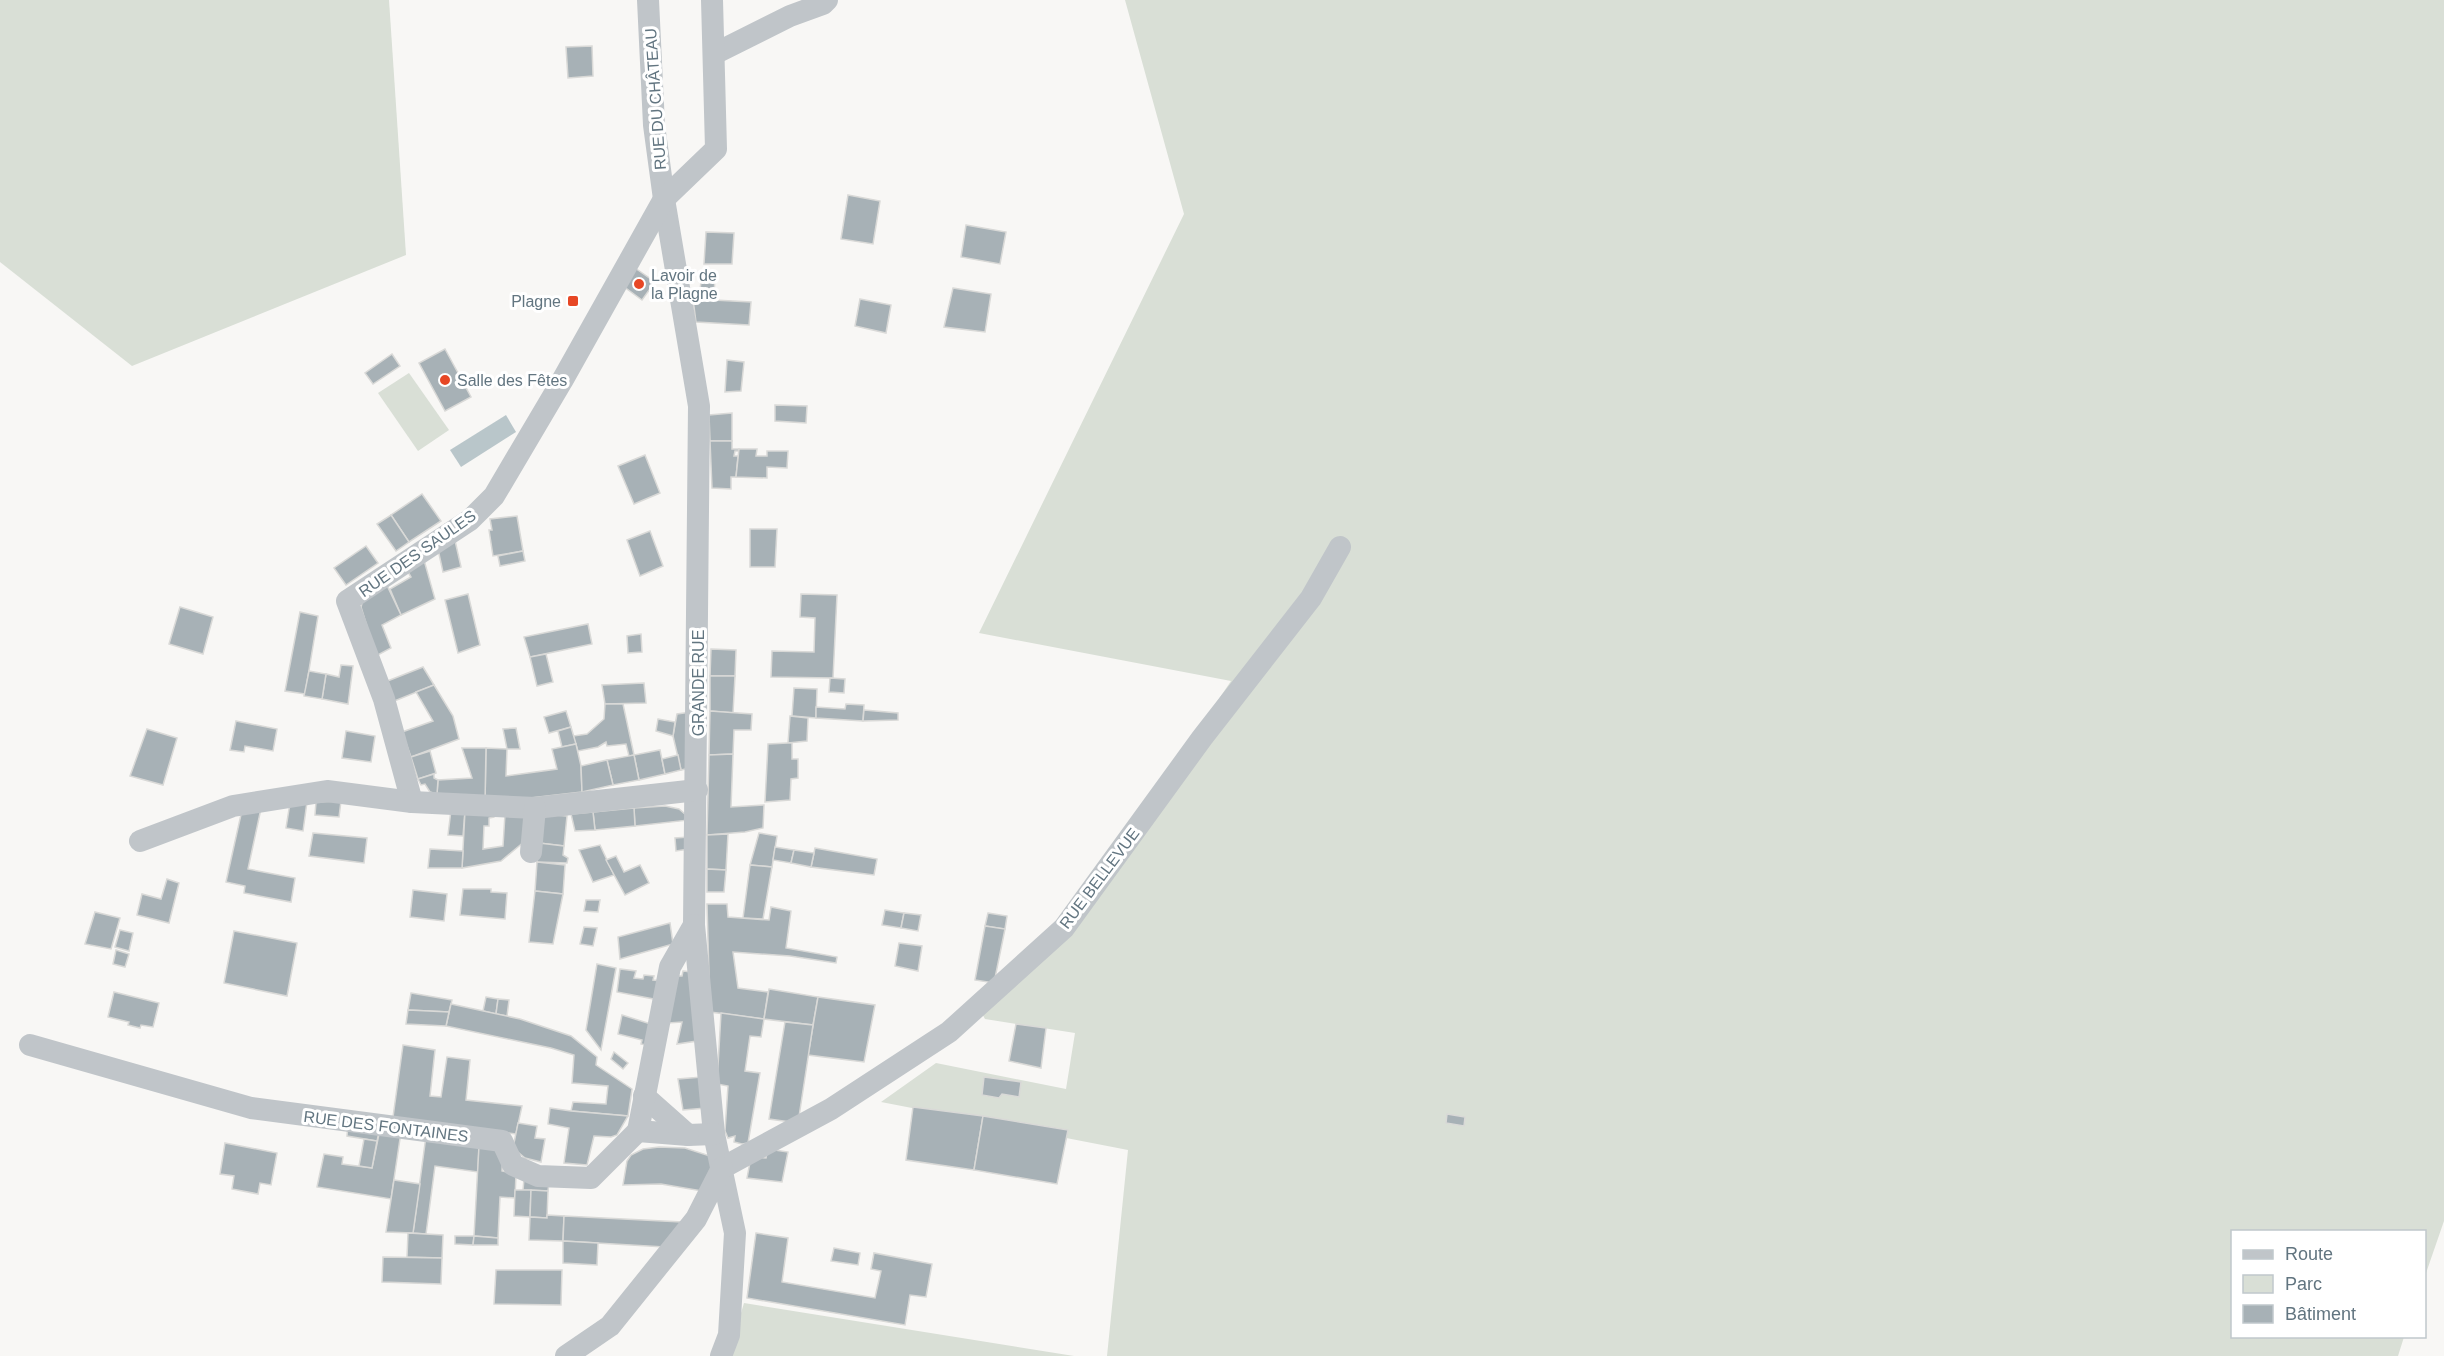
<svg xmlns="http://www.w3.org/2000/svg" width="2444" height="1356" font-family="Helvetica,sans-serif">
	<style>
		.green { fill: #d9dfd6 }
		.water { fill: #b9c6ca }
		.building { fill: #a7b1b6; stroke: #d9d9d7; stroke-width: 1.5 }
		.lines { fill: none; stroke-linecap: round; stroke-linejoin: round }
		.street { stroke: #c0c5c9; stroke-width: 22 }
		.poi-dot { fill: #e74725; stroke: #fff; stroke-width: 2 }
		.labels { text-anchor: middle; stroke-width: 6; stroke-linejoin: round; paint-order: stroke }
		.street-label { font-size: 16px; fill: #627580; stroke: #fff }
		.poi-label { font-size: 16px; fill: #627580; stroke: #fff; text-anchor: start }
	</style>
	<rect width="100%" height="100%" fill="#f8f7f5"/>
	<!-- green -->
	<g class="green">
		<path d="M0 0H389L406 255 132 366 0 262Z"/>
		<path d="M1125 0H2444V1221L2425 1276 2424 1232H2232V1336L2404 1337 2398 1356H1107L1128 1150 881 1102 936 1063 1066 1089 1075 1033 985 1019 975 1001 1048 932 1174 765 1231 681 979 633 1184 214Z"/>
		<path d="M409 373 449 430 418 451 378 393Z"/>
		<path d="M744 1303 1074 1356H728Z"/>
	</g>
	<!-- water -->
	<path class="water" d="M506 415 516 432 461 467 450 450Z"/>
	<!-- building -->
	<g class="building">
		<path d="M592 46 593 76 568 78 566 47Z"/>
		<path d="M848 195 880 201 873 244 841 239Z"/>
		<path d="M966 225 1006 232 1000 264 961 257Z"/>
		<path d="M706 232 734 233 732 264H704Z"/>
		<path d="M635 268 655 282 642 300 623 286Z"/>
		<path d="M702 272 715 274 714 300 751 302 749 325 696 322 693 299 699 300Z"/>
		<path d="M953 288 991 294 985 332 944 327Z"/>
		<path d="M860 299 891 305 886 333 855 326Z"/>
		<path d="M445 349 471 397 445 411 419 363Z"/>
		<path d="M392 354 400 366 373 384 365 373Z"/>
		<path d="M727 360 744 362 741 391 725 392Z"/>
		<path d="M775 405 807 406 806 423 775 421Z"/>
		<path d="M732 413V441H710L709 415Z"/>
		<path d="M710 441H732V449H739V451H735L734 456H738L736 477H731V489L712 488Z"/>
		<path d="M739 449H757L756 456H767V451H788L787 468 767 467V478L736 477Z"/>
		<path d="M645 455 660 493 634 504 618 466Z"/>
		<path d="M422 494 441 521 409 542 391 515Z"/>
		<path d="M391 515 409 542 396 551 377 524Z"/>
		<path d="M517 516 523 551 493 556 489 530H492L490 519Z"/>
		<path d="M750 529H777L775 567H750Z"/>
		<path d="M650 531 663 566 640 576 627 540Z"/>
		<path d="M454 536 461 567 443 572 437 545Z"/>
		<path d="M366 546 378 563 346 585 334 568Z"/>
		<path d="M523 551 525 561 500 566 498 556Z"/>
		<path d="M422 553 435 599 401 615 390 589 411 577 404 565Z"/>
		<path d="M384 579 401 615 382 625 391 648 376 656 361 607 362 603Z"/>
		<path d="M468 594 480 645 458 653 445 600Z"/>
		<path d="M801 594 837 595 833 678 771 677 772 651 814 652 815 618 800 617Z"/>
		<path d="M180 607 213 617 203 654 169 644Z"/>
		<path d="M300 612 318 616 305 694 285 691Z"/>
		<path d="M588 624 592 644 530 657 524 637Z"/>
		<path d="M641 634 642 652 628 653 627 636Z"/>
		<path d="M711 649 736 650 735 676H710Z"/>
		<path d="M546 654 553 682 537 686 530 657Z"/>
		<path d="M341 665 353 666 348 704 322 699 326 674 339 677Z"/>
		<path d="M423 667 434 685 392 702 385 682Z"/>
		<path d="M309 671 326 674 322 699 304 696Z"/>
		<path d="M710 676H735L733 713 710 711Z"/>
		<path d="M830 678 845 679 844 693 829 692Z"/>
		<path d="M644 683 646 703 605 704 602 685Z"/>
		<path d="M434 685 453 716 459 739 411 757 402 732 433 721 416 692Z"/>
		<path d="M794 688 817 689 816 718 792 716Z"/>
		<path d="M605 704H623L634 755 629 756 626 744 607 746 606 742 598 747 578 751 573 736 587 734 604 719Z"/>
		<path d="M846 704 864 705 863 721 816 718V707L845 709Z"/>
		<path d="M864 710 898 713V720L863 721Z"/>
		<path d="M566 711 571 727 549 733 544 717Z"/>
		<path d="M710 711 752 714 751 730H734L733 754 709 755Z"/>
		<path d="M691 712 690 768 681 770 673 736 677 714Z"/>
		<path d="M790 716 808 718 807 741 788 743Z"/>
		<path d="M658 719 675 722 673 736 656 731Z"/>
		<path d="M236 721 277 729 273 751 245 746 244 752 230 750Z"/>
		<path d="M571 727 576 744 562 747 558 731Z"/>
		<path d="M516 728 520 749H507L503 729Z"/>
		<path d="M147 729 177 738 163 785 130 776Z"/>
		<path d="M346 731 375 736 371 762 342 758Z"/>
		<path d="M788 743H792V759H798V778L791 779 790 800 765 802 768 744Z"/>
		<path d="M576 744 581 766 582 792 485 803 486 748 507 749 506 776 557 769 552 749Z"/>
		<path d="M462 748H486L485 803 437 794 438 780 472 778Z"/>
		<path d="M660 750 665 774 639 780 634 755Z"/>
		<path d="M430 751 436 773 418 779 411 757Z"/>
		<path d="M733 754 731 807 764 805 763 828 745 832 707 835 709 755Z"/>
		<path d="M634 755 639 780 613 785 607 760Z"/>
		<path d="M678 755 681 770 665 774 662 759Z"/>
		<path d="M607 760 613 785 582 792 581 766Z"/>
		<path d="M434 774V778L438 780 437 794 430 792 425 784 421 785 418 779Z"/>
		<path d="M341 801 339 817 315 815 316 802Z"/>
		<path d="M307 802 303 831 286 828 290 803Z"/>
		<path d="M262 804 248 869 295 878 291 902 244 893 245 886 226 882 242 810Z"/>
		<path d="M665 806 679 809 686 815 689 820 635 826 634 808Z"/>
		<path d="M634 808 635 826 595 830 593 812Z"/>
		<path d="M451 810 465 811 463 836 448 835Z"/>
		<path d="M465 811 495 813 494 817 489 818V826H484L483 849 503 846 505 814 525 815V841L501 861 462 868Z"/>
		<path d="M593 812 595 830 575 831 571 814Z"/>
		<path d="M542 814 567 816 564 846 539 843Z"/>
		<path d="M313 833 367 838 364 863 309 856Z"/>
		<path d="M759 833 777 836 772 867 750 865Z"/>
		<path d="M728 834 726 870 707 869V835Z"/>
		<path d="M689 837V849L676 851 675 838Z"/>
		<path d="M539 843 564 846 563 855 568 858 567 863 537 862Z"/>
		<path d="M600 845 614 875 593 882 579 850Z"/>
		<path d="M775 847 794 850 791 863 773 860Z"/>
		<path d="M815 848 877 859 874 875 811 867Z"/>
		<path d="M430 849 463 851 462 868H428Z"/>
		<path d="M794 850 814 853 811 867 791 863Z"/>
		<path d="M616 856 624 872 640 865 649 883 625 895 606 860Z"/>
		<path d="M537 862 565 865 563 894 535 891Z"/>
		<path d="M750 865 772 867 763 919 743 918Z"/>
		<path d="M707 869 726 870 724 892H707Z"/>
		<path d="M167 879 179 883 169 923 137 915 142 894 161 899Z"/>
		<path d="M463 889H491V892L507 893 505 919 460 915Z"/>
		<path d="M413 890 447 894 444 921 410 917Z"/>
		<path d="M535 891 563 894 553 944 529 942Z"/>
		<path d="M586 900H600L598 912 584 911Z"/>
		<path d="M707 904H727L728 917 769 920 771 907 791 911 786 948 837 957 836 963 790 956 733 952 738 988 768 992 764 1019 710 1012Z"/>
		<path d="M885 910 904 913 901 928 882 925Z"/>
		<path d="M95 912 120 918 111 949 85 944Z"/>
		<path d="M904 913 921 915 918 931 901 928Z"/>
		<path d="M988 913 1007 916 1005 929 985 926Z"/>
		<path d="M670 923 673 944 620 959 618 937Z"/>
		<path d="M985 926 1005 929 994 983 975 980Z"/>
		<path d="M584 927 597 928 593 946 580 944Z"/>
		<path d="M120 930 133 933 129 951 115 947Z"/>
		<path d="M234 931 297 943 287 996 224 983Z"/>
		<path d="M899 943 922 946 918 971 895 966Z"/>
		<path d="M116 950 129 954 125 967 113 964Z"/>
		<path d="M597 964 616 968 601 1050 586 1030Z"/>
		<path d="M620 969 636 971 634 978 643 979 644 975 654 976 653 980 662 981 659 1000 617 992Z"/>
		<path d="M683 971 692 972 697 1041 677 1044 682 1022 668 1023 676 976H682Z"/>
		<path d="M769 989 818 997 813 1025 764 1019Z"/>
		<path d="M114 992 159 1003 153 1027 141 1025 140 1028 128 1025 129 1022 108 1017Z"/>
		<path d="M411 993 452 1000 449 1012 408 1010Z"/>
		<path d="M486 997 498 999 496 1014 483 1011Z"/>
		<path d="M818 997 875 1005 864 1062 808 1055Z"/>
		<path d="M498 999 509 1000 507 1016 496 1014Z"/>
		<path d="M451 1004 520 1019 571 1036 597 1057 596 1065 632 1089 628 1116 571 1111 573 1102 606 1104 608 1086 572 1083 574 1055 551 1048 446 1026Z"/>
		<path d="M408 1010 449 1012 446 1026 406 1024Z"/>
		<path d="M721 1013 764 1019 761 1037 750 1036 745 1071 760 1073 748 1143 742 1144 734 1142 735 1136 728 1138 725 1131 728 1086 717 1084Z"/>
		<path d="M622 1015 654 1025 651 1046 641 1044 642 1040 618 1034Z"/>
		<path d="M785 1022 813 1025 798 1123 769 1119Z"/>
		<path d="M1016 1024 1046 1028 1041 1068 1009 1061Z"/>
		<path d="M403 1045 435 1050 430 1096 441 1097 447 1057 470 1060 466 1100 522 1106 516 1134 393 1117Z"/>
		<path d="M614 1052 628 1063 623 1069 611 1059Z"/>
		<path d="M702 1077 706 1108 683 1110 678 1079Z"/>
		<path d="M984 1077 1021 1082 1019 1097 1002 1094 999 1098 982 1095Z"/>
		<path d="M913 1107 983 1116 974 1170 906 1160Z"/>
		<path d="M550 1108 571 1111 628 1116 617 1135 611 1137 594 1136 587 1165 564 1163 569 1128 548 1124Z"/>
		<path d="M1447 1114 1465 1117 1464 1126 1446 1123Z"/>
		<path d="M983 1116 1068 1130 1057 1184 974 1170Z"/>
		<path d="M518 1123 537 1126 535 1138 545 1139 541 1162 525 1158 513 1148Z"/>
		<path d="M348 1124 380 1129 377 1141 347 1136Z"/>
		<path d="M380 1129 401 1132 391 1199 317 1187 324 1154 343 1157 342 1164 372 1168Z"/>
		<path d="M426 1136 479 1146 478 1172 435 1166 426 1234 413 1233Z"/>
		<path d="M364 1139 377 1141 372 1168 359 1166Z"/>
		<path d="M225 1143 277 1153 271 1185 260 1183 258 1194 232 1189 234 1176 220 1174Z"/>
		<path d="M479 1146 503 1151 502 1171 516 1174 515 1198 500 1197 498 1238 474 1236Z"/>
		<path d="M659 1147 685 1148 710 1156 713 1166 702 1191 661 1184 623 1185 627 1161 631 1155 643 1149Z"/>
		<path d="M768 1149 788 1152 782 1182 747 1178 751 1157 766 1158Z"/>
		<path d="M524 1179 549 1182 548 1191 523 1190Z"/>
		<path d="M394 1180 420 1184 413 1233 386 1232Z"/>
		<path d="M515 1190H531L530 1217 514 1216Z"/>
		<path d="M531 1190 548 1191 547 1218 530 1217Z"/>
		<path d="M547 1215 564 1216 563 1241 529 1240 530 1217 547 1218Z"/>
		<path d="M564 1216 682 1222 665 1247 563 1241Z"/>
		<path d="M408 1233 443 1235 442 1258 407 1257Z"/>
		<path d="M756 1233 788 1238 782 1282 875 1298 881 1271 871 1269 874 1253 932 1264 926 1297 910 1295 905 1325 747 1298Z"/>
		<path d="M455 1236H474L473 1245 455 1244Z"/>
		<path d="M474 1236 498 1238V1245H473Z"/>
		<path d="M563 1241 598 1243 597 1265 563 1263Z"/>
		<path d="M834 1248 860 1253 858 1265 831 1261Z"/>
		<path d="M383 1257 442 1258 441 1284 382 1282Z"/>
		<path d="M496 1270H562L561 1305 494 1304Z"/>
	</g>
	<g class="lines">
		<!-- street -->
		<g class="street">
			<path d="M648 0 654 125 664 199 699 406 694 925 714 1134 735 1233 729 1335 721 1356"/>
			<path d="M714 54 790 16 823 4 827 0"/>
			<path d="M412 802 384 699 347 601 470 520 494 496 562 381 664 199 716 149 712 0"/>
			<path d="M140 841 233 806 327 791 412 802 535 808 697 790"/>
			<path d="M531 852 535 808"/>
			<path d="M30 1045 251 1108 502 1141 513 1165 538 1176 591 1178 638 1131 688 1135 714 1134"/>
			<path d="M644 1096 688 1135"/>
			<path d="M638 1131 670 967 694 925"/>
			<path d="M722 1168 831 1109 949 1032 1064 928 1202 738 1311 598 1340 547"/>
			<path d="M566 1356 610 1326 696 1219 722 1168"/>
		</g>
	</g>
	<!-- markers -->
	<g class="poi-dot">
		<circle cx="639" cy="284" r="6"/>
		<rect x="567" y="295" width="12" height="12" rx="3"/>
		<circle cx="445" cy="380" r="6"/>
	</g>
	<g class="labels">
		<!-- street labels -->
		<g class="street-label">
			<text transform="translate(655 99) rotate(-94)" y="6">RUE DU CHÂTEAU</text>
			<text transform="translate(417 553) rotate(-35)" y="6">RUE DES SAULES</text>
			<text transform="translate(698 683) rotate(-90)" y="6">GRANDE RUE</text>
			<text transform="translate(1099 878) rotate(-53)" y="6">RUE BELLEVUE</text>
			<text transform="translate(386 1126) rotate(7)" y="6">RUE DES FONTAINES</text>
		</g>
		<!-- poi labels -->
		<g class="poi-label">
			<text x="651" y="281">Lavoir de<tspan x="651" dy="18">la Plagne</tspan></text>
			<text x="561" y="307" text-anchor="end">Plagne</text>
			<text x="457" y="386">Salle des Fêtes</text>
		</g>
	</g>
	<!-- legend -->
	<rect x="2231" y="1230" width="195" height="108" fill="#ffffff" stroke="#c0c8cc" stroke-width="1.5"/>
	<rect x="2243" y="1250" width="30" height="9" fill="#c0c5c9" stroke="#c0c8cc" stroke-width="1.5"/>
	<text x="2285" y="1260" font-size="18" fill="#627580">Route</text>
	<rect x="2243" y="1275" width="30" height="18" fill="#d9dfd6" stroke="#c0c8cc" stroke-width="1.5"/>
	<text x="2285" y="1290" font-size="18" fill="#627580">Parc</text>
	<rect x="2243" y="1305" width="30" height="18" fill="#a7b1b6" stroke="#c0c8cc" stroke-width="1.5"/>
	<text x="2285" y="1320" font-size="18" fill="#627580">Bâtiment</text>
</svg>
